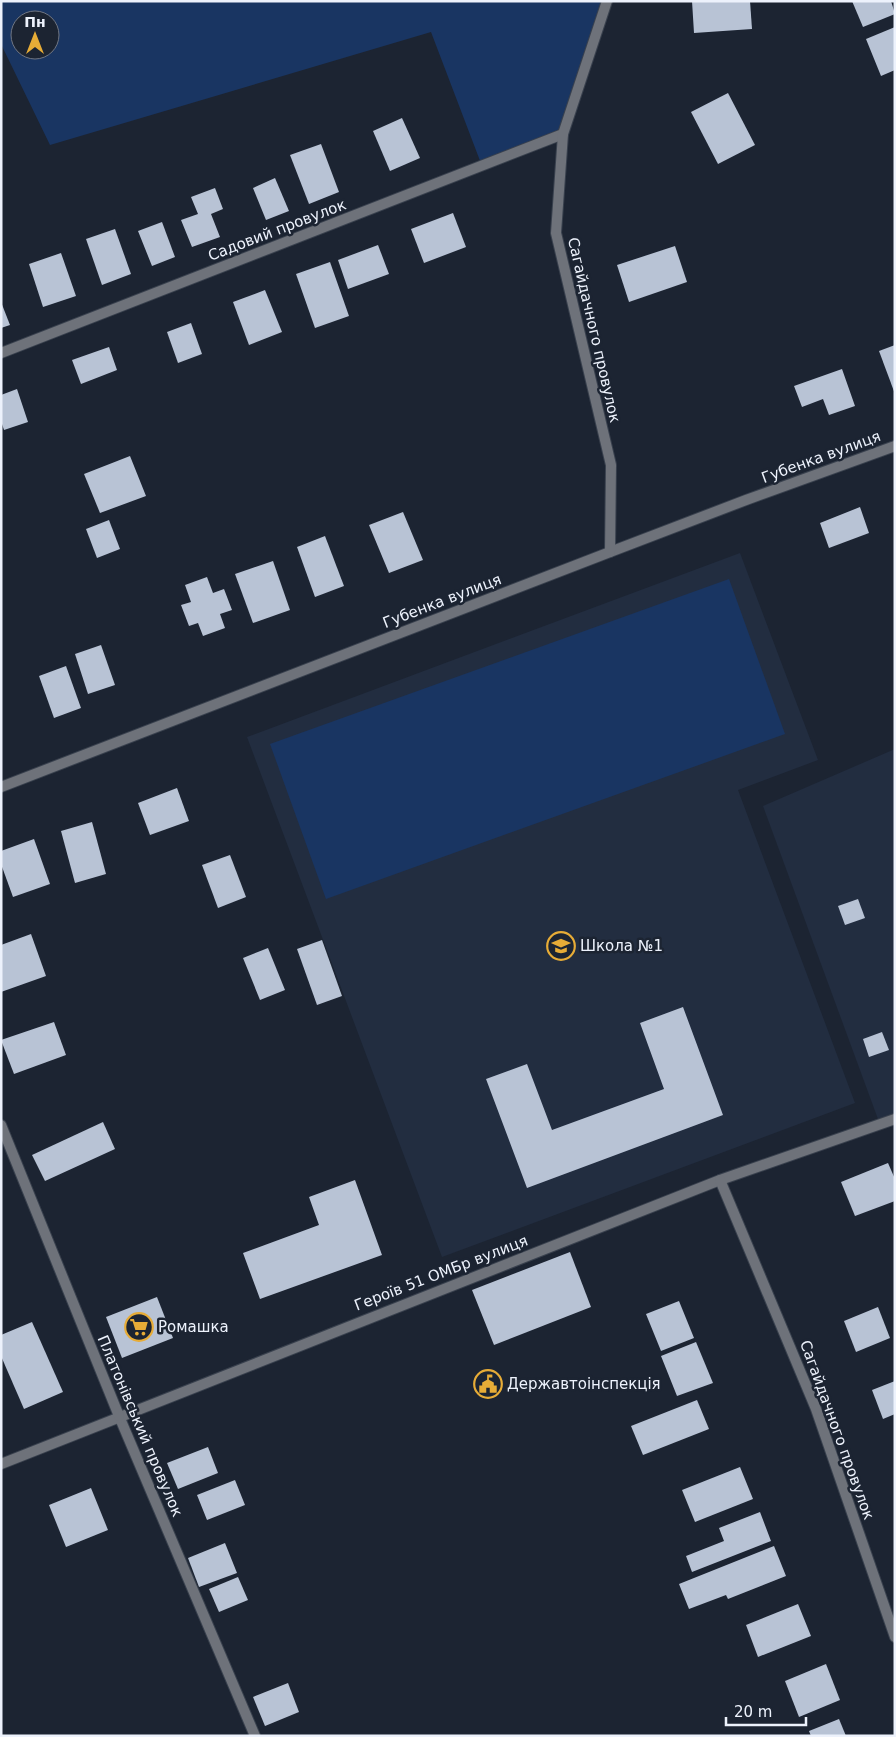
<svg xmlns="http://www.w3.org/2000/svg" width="896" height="1737" font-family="'DejaVu Sans',sans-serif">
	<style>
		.built { fill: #222d40 }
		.green { fill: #193562; fill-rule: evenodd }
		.building { fill: #b8c3d5 }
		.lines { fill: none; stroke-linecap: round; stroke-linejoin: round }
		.minor-casing { stroke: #39414e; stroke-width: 12 }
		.tertiary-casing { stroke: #39414e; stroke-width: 12 }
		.minor { stroke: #6e727a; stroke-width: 10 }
		.tertiary { stroke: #6e727a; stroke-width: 10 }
		.labels { text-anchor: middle; stroke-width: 5; stroke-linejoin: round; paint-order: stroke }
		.street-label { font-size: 15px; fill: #edf2fc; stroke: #1c2432 }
		.poi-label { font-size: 15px; fill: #edf2fc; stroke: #1c2432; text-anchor: start }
	</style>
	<rect width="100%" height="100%" fill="#1c2432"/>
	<!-- built -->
	<g class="built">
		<path d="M740 553 818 760 738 790 855 1103 442 1257 247 737Z"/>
		<path d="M895 749V1113L878 1119 763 806Z"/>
	</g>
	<!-- green -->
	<g class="green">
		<path d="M1 1H607L563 134 482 166 431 32 50 145 1 44ZM20 20H50V50H20Z"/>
		<path d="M729 579 785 734 326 899 270 744Z"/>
	</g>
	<!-- building -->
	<g class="building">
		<path d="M692 1H750L752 29 694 33Z"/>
		<path d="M852 1H891L895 14 863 27Z"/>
		<path d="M895 27V70L881 76 866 39Z"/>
		<path d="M728 93 755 145 718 164 691 112Z"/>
		<path d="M402 118 420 158 390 171 373 131Z"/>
		<path d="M321 144 339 192 309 204 290 155Z"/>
		<path d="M275 178 289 211 266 220 253 188Z"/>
		<path d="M215 188 223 209 211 214 220 237 192 247 181 220 198 214 191 197Z"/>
		<path d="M453 213 466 247 424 263 411 229Z"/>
		<path d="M162 222 175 257 152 266 138 231Z"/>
		<path d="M115 229 131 274 102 285 86 239Z"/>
		<path d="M378 245 389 274 348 289 338 260Z"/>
		<path d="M675 246 687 282 629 302 617 265Z"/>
		<path d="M61 253 76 296 43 307 29 264Z"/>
		<path d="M330 262 349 316 315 328 296 274Z"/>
		<path d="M265 290 282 332 249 345 233 302Z"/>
		<path d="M1 302 10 325 1 328Z"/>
		<path d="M191 323 202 354 178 363 167 332Z"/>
		<path d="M895 345V394L879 351Z"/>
		<path d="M109 347 117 370 81 384 72 360Z"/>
		<path d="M842 369 855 406 829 415 823 399 802 407 794 386Z"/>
		<path d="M17 389 28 422 4 430 1 421V395Z"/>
		<path d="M130 456 146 496 100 513 84 474Z"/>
		<path d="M860 507 869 533 829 548 820 523Z"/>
		<path d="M403 512 423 560 389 573 369 525Z"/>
		<path d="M109 520 120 549 97 558 86 529Z"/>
		<path d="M325 536 344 586 315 597 297 547Z"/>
		<path d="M273 561 290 610 253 623 235 574Z"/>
		<path d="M207 577 213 593 224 589 232 610 220 614 225 628 203 636 198 623 189 626 181 605 191 602 185 585Z"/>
		<path d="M101 645 115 685 88 694 75 654Z"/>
		<path d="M66 666 81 708 54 718 39 676Z"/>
		<path d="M177 788 189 821 150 835 138 803Z"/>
		<path d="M92 822 106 874 75 883 61 831Z"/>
		<path d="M34 839 50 884 13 897 1 864V851Z"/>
		<path d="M230 855 246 897 218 908 202 865Z"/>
		<path d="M858 899 865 918 845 925 838 906Z"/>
		<path d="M31 934 46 976 1 992V945Z"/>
		<path d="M322 940 342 996 317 1005 297 949Z"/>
		<path d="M268 948 285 990 260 1000 243 958Z"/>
		<path d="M683 1007 723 1115 527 1188 486 1079 527 1064 552 1130 664 1089 640 1023Z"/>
		<path d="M54 1022 66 1055 14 1074 1 1040Z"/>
		<path d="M882 1032 889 1050 869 1057 863 1039Z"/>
		<path d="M103 1122 115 1149 45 1181 32 1155Z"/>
		<path d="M888 1163 895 1179V1201L855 1216 841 1182Z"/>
		<path d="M355 1180 382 1255 260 1299 243 1253 319 1225 309 1197Z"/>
		<path d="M570 1252 591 1307 494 1345 472 1290Z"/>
		<path d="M157 1297 173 1338 122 1358 106 1317Z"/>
		<path d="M679 1301 694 1338 661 1351 646 1314Z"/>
		<path d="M878 1307 890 1338 856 1352 844 1321Z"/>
		<path d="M32 1322 63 1392 24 1409 1 1356V1335Z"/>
		<path d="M696 1342 713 1383 677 1396 661 1356Z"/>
		<path d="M895 1381V1414L883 1419 872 1390Z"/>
		<path d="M697 1400 709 1429 643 1455 631 1426Z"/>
		<path d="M208 1447 218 1473 178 1489 167 1463Z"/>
		<path d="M740 1467 753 1499 695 1522 682 1490Z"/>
		<path d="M235 1480 245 1505 207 1520 197 1495Z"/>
		<path d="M91 1488 108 1530 66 1547 49 1505Z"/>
		<path d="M760 1512 771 1541 692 1572 686 1556 724 1541 719 1528Z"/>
		<path d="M225 1543 237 1573 199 1587 188 1558Z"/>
		<path d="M774 1546 786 1576 728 1599 726 1595 689 1609 679 1584Z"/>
		<path d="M238 1577 248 1600 219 1612 209 1589Z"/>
		<path d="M798 1604 811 1636 758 1657 746 1625Z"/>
		<path d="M826 1664 840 1700 799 1717 785 1681Z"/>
		<path d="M288 1683 299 1712 265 1726 253 1697Z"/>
		<path d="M839 1719 846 1736H811L809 1731Z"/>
	</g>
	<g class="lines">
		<defs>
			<g id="minor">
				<path d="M1 353 563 134"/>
				<path d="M610 552 746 500 895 446"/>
				<path d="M119 1416 255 1736"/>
				<path d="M1 1464 720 1180 895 1119"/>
			</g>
			<g id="tertiary">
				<path d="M1 787 610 552 611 465 556 233 563 134 607 1"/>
				<path d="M1 1125 119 1416"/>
				<path d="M720 1180 816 1409 895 1637"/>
			</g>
		</defs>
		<!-- minor casing -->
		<use href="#minor" class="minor-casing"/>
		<!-- tertiary casing -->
		<use href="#tertiary" class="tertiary-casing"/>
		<!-- minor -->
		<use href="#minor" class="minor"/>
		<!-- tertiary -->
		<use href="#tertiary" class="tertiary"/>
	</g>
	<!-- icons -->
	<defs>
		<symbol id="school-ring" viewBox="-11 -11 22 22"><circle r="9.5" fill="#1c2432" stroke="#e7ac37" stroke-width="1.5"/><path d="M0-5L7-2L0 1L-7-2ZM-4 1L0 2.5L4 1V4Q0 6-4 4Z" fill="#e7ac37"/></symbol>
		<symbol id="supermarket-ring" viewBox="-11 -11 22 22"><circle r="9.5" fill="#1c2432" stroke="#e7ac37" stroke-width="1.5"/><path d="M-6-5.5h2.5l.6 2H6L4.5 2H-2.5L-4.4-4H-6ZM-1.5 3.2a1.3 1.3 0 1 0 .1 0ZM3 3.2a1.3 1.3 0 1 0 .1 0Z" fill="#e7ac37"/></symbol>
		<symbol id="civic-ring" viewBox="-11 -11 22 22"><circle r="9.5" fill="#1c2432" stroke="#e7ac37" stroke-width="1.5"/><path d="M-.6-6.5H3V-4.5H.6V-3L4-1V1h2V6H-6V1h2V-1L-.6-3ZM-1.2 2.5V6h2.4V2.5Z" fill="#e7ac37"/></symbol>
	</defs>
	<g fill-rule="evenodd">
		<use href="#school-ring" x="545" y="930" width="32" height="32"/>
		<use href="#supermarket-ring" x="123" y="1311" width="32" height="32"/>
		<use href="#civic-ring" x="472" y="1368" width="32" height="32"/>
	</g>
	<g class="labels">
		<!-- street labels -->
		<g class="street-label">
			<text transform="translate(277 230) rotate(-21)" y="5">Садовий провулок</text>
			<text transform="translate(594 330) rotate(77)" y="5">Сагайдачного провулок</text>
			<text transform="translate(821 457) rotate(-20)" y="5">Губенка вулиця</text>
			<text transform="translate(442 601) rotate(-21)" y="5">Губенка вулиця</text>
			<text transform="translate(441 1273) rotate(-21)" y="5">Героїв 51 ОМБр вулиця</text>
			<text transform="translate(140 1426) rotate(67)" y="5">Платонівський провулок</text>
			<text transform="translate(837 1430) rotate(70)" y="5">Сагайдачного провулок</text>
		</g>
		<!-- poi labels -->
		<g class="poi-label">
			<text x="580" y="951">Школа №1</text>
			<text x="158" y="1332">Ромашка</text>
			<text x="507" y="1389">Державтоінспекція</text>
		</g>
	</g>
	<!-- border -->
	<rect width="896" height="1737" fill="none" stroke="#edf2fc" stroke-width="5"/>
	<!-- north arrow -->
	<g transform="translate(35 35)"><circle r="24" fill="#1c2432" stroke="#707683"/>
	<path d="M0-4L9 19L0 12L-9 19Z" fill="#e7ac37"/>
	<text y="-8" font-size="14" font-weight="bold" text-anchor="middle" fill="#edf2fc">Пн</text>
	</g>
	<!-- scale -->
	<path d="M726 1717v8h80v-8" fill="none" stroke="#edf2fc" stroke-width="2.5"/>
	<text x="734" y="1717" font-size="15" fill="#edf2fc" stroke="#1c2432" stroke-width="4" paint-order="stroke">20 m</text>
</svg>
